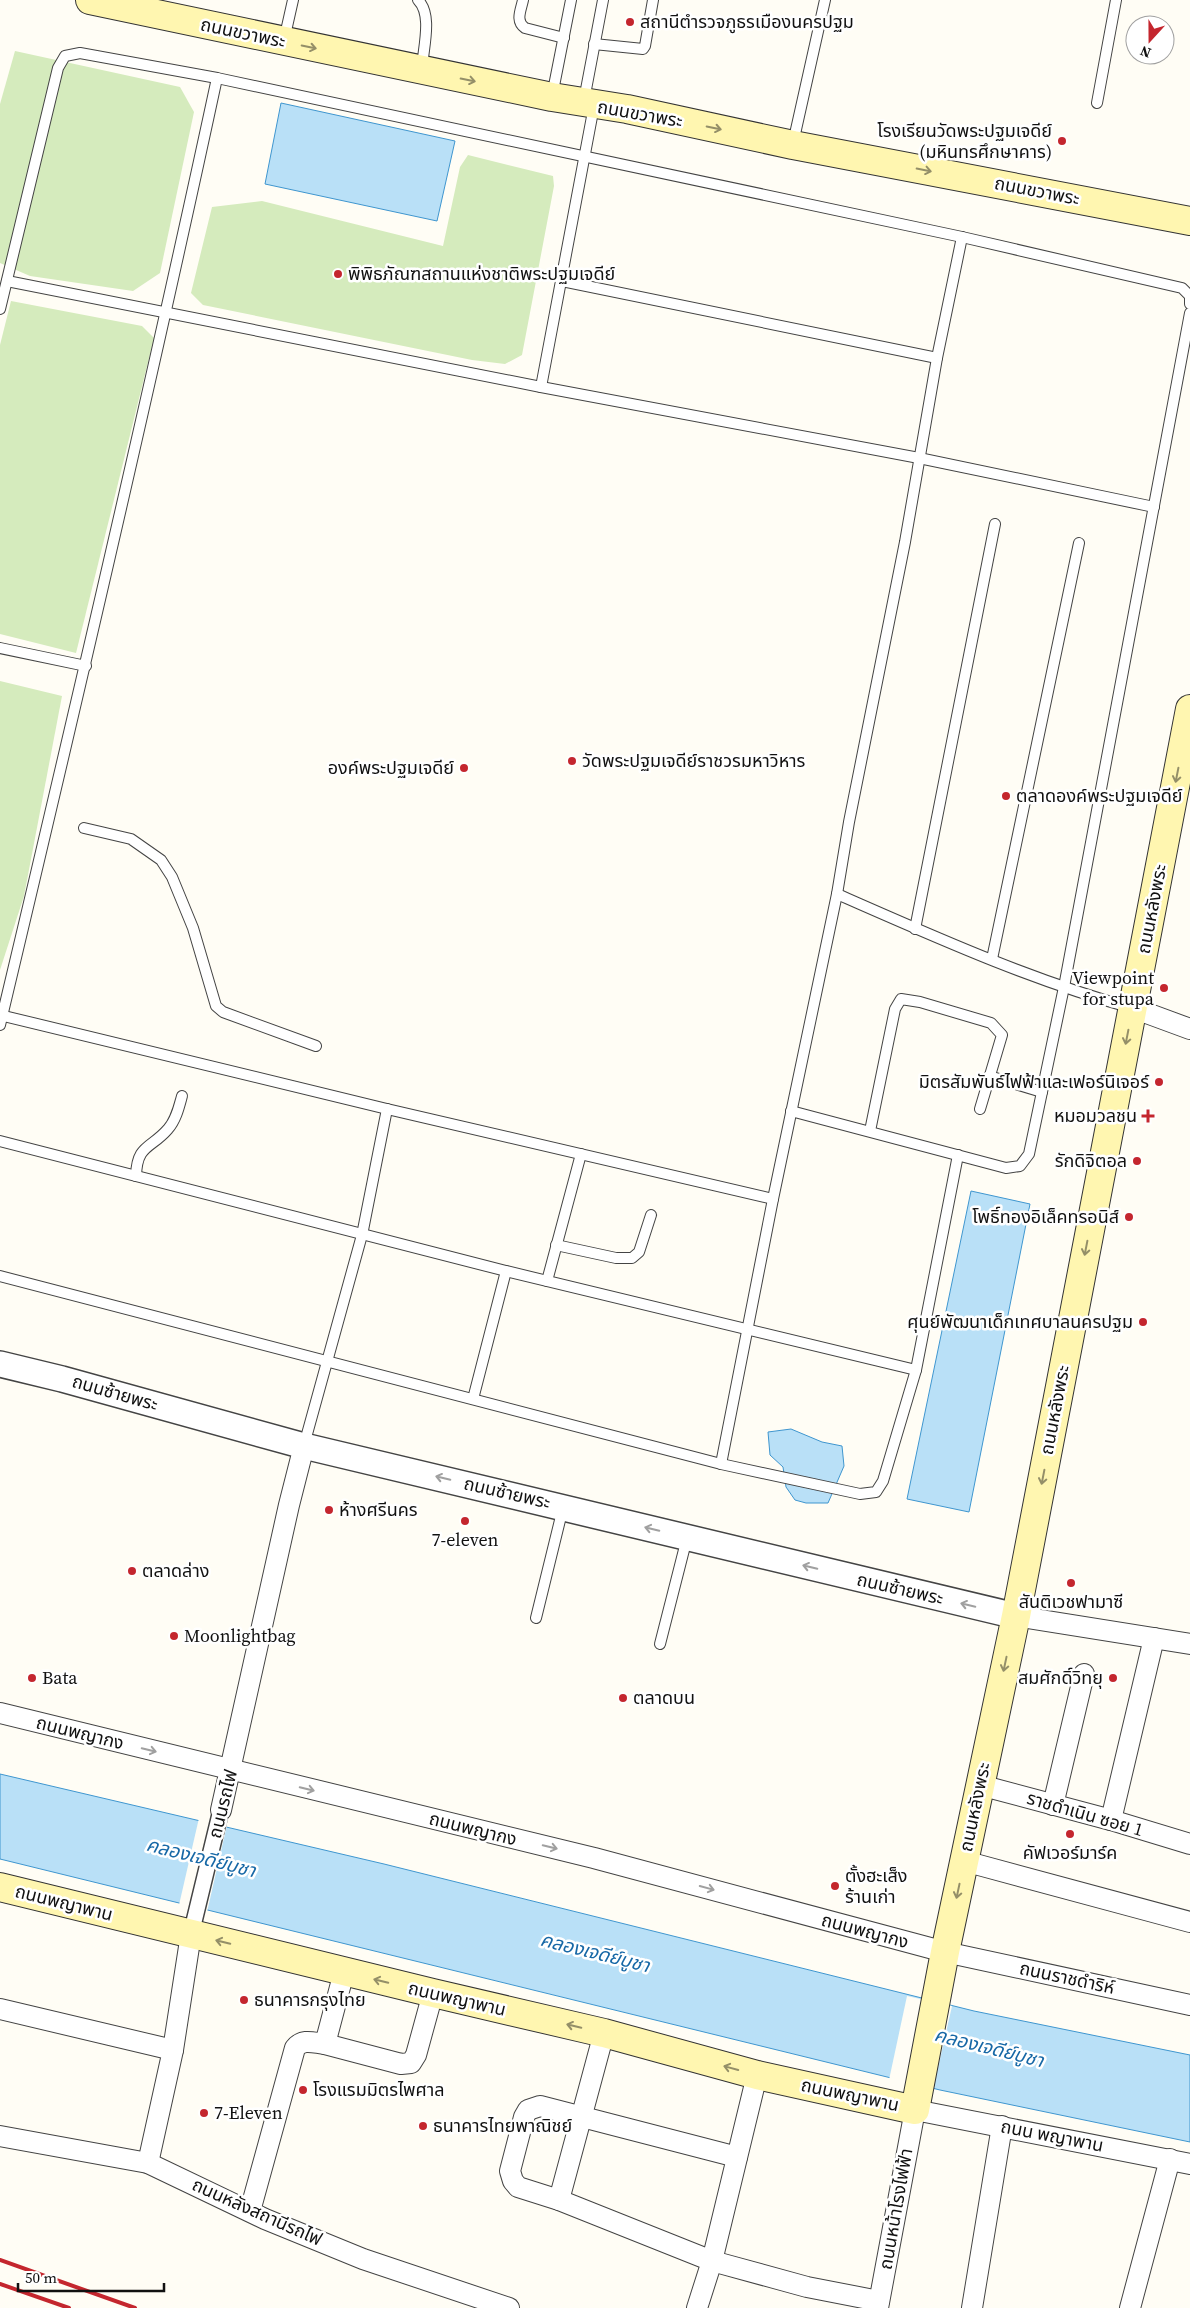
<svg xmlns="http://www.w3.org/2000/svg" width="1190" height="2308" font-family="'Source Serif 4','Noto Sans Thai',serif">
	<style>
		.green { fill: #d5ebbd }
		.water { fill: #b9e0f7; stroke: #3f96cf }
		.pier { fill: #fffdf5 }
		.lines { fill: none; stroke-linecap: round; stroke-linejoin: round }
		.service-casing { stroke: #444; stroke-width: 12 }
		.pedestrian-casing { stroke: #444; stroke-width: 18 }
		.minor-casing { stroke: #444; stroke-width: 22 }
		.tertiary-casing { stroke: #444; stroke-width: 28 }
		.secondary-casing { stroke: #333; stroke-width: 30 }
		.service { stroke: #fff; stroke-width: 10 }
		.pedestrian { stroke: #fff; stroke-width: 15 }
		.minor { stroke: #fff; stroke-width: 20 }
		.tertiary { stroke: #fff; stroke-width: 25 }
		.secondary { stroke: #fff6b0; stroke-width: 28 }
		.rail { stroke: #c4262e; stroke-width: 4 }
		.oneway { stroke: #948f68 }
		.oneway2 { stroke: #a0a0a0 }
		.poi-dot { fill: #c4262e; stroke: #fff; stroke-width: 2 }
		.labels { text-anchor: middle; stroke-width: 5; stroke-linejoin: round; paint-order: stroke }
		.poi-label { font-size: 18px; fill: #111; stroke: #fff; text-anchor: start }
		.street-label { font-size: 18px; fill: #111; stroke: #fff }
		.water-label { font-size: 19px; font-style: italic; fill: #1768a6; stroke: #fff }
	</style>
	<rect width="100%" height="100%" fill="#fffdf5"/>
	<!-- green -->
	<g class="green">
		<path d="M15 51 180 87 194 112 160 273 133 291 30 276 0 263V104Z"/>
		<path d="M468 155 553 176 554 186 522 355 505 364 472 360 203 305 191 293 212 207 262 201 443 246 460 167Z"/>
		<path d="M11 301 142 326 154 338 76 653 0 634V345Z"/>
		<path d="M0 681 62 696 24 896 0 970Z"/>
	</g>
	<!-- water -->
	<g class="water">
		<path d="M281 103 455 141 437 221 265 184Z"/>
		<path d="M971 1191 1030 1204 969 1512 907 1499Z"/>
		<path d="M791 1429 822 1442 842 1446 844 1466 828 1503H806L795 1500 786 1487 783 1467 770 1455 768 1432Z"/>
		<path d="M0 1774 384 1864 974 2011 1190 2055V2142L940 2090 0 1859Z"/>
	</g>
	<!-- pier -->
	<g class="pier">
		<path d="M199 1818 227 1825 207 1912 179 1905Z"/>
		<path d="M907 1996 952 2006 933 2090 889 2080Z"/>
	</g>
	<g class="lines">
		<defs>
			<g id="service">
				<path d="M418 0C433 15 423 48 422 68"/>
				<path d="M523 0C521 10 515 21 525 28L564 38"/>
				<path d="M284 40 293 0"/>
				<path d="M594 44 643 49 645 46 653 0"/>
				<path d="M552 96 571 0"/>
				<path d="M584 100 603 0"/>
				<path d="M1097 103 1116 0"/>
				<path d="M793 143 825 0"/>
				<path d="M7 281 541 387 919 458 1154 507"/>
				<path d="M562 281 937 358"/>
				<path d="M0 309 58 68 65 56 80 53 217 78 962 237 1182 288 1190 296V304"/>
				<path d="M541 387 594 106"/>
				<path d="M0 648 86 666"/>
				<path d="M84 828 131 839 161 860 172 877 193 928 216 1006 223 1012 316 1046"/>
				<path d="M837 894C933 936 1030 980 1132 1008"/>
				<path d="M915 929 995 524"/>
				<path d="M992 959 1079 543"/>
				<path d="M0 1015 387 1109 773 1199"/>
				<path d="M0 1025C75 710 149 395 217 78"/>
				<path d="M989 1076 1042 1092"/>
				<path d="M791 1111 1006 1168 1020 1166 1029 1154 1064 987 1190 313"/>
				<path d="M870 1131 895 1009 901 999 920 1002 991 1023 1002 1035 980 1109"/>
				<path d="M0 1141 506 1271 916 1370"/>
				<path d="M136 1176C137 1144 151 1149 168 1129 176 1120 179 1107 182 1096"/>
				<path d="M556 1245 616 1258H632L639 1252 651 1215"/>
				<path d="M0 1276 721 1464 860 1494 876 1492 883 1481 916 1370 958 1155"/>
				<path d="M547 1281 581 1154"/>
				<path d="M473 1399 506 1271"/>
				<path d="M304 1445 362 1235 387 1109"/>
				<path d="M721 1464 773 1199 837 894 849 822 905 542 937 358 962 237"/>
				<path d="M536 1618 563 1508"/>
				<path d="M660 1644 687 1538"/>
			</g>
			<path id="pedestrian" d="M191 1934 221 1810"/>
			<g id="minor">
				<path d="M1133 1008 1190 1029"/>
				<path d="M1016 1616 1190 1644"/>
				<path d="M0 1713 594 1858 945 1952 1190 2005"/>
				<path d="M980 1785 1111 1820 1190 1844"/>
				<path d="M1053 1805 1084 1674"/>
				<path d="M221 1810 289 1505 304 1446"/>
				<path d="M1111 1820 1154 1638"/>
				<path d="M964 1861 1190 1922"/>
				<path d="M0 2009 173 2050"/>
				<path d="M325 2044 401 2064 411 2063 416 2055 433 1993"/>
				<path d="M0 2136 148 2163 265 2219 363 2259 509 2308"/>
				<path d="M737 2157 540 2106 528 2110 524 2117 510 2171 513 2181 518 2187 559 2200 712 2261 807 2287 879 2301"/>
				<path d="M148 2163 173 2050 191 1934"/>
				<path d="M559 2200 604 2033"/>
				<path d="M250 2211 295 2048C303 2038 314 2043 325 2044L344 1972"/>
				<path d="M697 2308 712 2261 757 2075"/>
				<path d="M878 2308 915 2110 1190 2164"/>
				<path d="M972 2308 1002 2126"/>
				<path d="M1130 2308 1170 2159"/>
			</g>
			<path id="tertiary" d="M0 1364 62 1379 304 1446 1016 1616"/>
			<g id="secondary">
				<path d="M90 0 552 97 627 109 793 145 1190 221"/>
				<path d="M0 1887 433 1993 604 2033 757 2075 915 2110 945 1952 1016 1616 1190 709"/>
			</g>
		</defs>
		<!-- service casing -->
		<use href="#service" class="service-casing"/>
		<!-- pedestrian casing -->
		<use href="#pedestrian" class="pedestrian-casing"/>
		<!-- minor casing -->
		<use href="#minor" class="minor-casing"/>
		<!-- tertiary casing -->
		<use href="#tertiary" class="tertiary-casing"/>
		<!-- secondary casing -->
		<use href="#secondary" class="secondary-casing"/>
		<!-- service -->
		<use href="#service" class="service"/>
		<!-- pedestrian -->
		<use href="#pedestrian" class="pedestrian"/>
		<!-- minor -->
		<use href="#minor" class="minor"/>
		<!-- tertiary -->
		<use href="#tertiary" class="tertiary"/>
		<!-- secondary -->
		<use href="#secondary" class="secondary"/>
		<!-- rail -->
		<g class="rail">
			<path d="M0 2260 135 2308"/>
			<path d="M0 2284 69 2308"/>
		</g>
	</g>
	<!-- one-way arrows -->
	<defs><path id="oneway-shaft" d="M-6 0H5M1.5-3L5.5 0L1.5 3" fill="none" stroke-width="1.6" stroke-linecap="round" stroke-linejoin="round" transform="scale(1.25)"/></defs>
	<g class="oneway">
		<use href="#oneway-shaft" transform="translate(309 47) rotate(12)"/>
		<use href="#oneway-shaft" transform="translate(468 80) rotate(11)"/>
		<use href="#oneway-shaft" transform="translate(714 128) rotate(12)"/>
		<use href="#oneway-shaft" transform="translate(924 170) rotate(11)"/>
		<use href="#oneway-shaft" transform="translate(1177 775) rotate(101)"/>
		<use href="#oneway-shaft" transform="translate(1127 1037) rotate(101)"/>
		<use href="#oneway-shaft" transform="translate(1086 1248) rotate(101)"/>
		<use href="#oneway-shaft" transform="translate(1043 1477) rotate(101)"/>
		<use href="#oneway-shaft" transform="translate(1005 1664) rotate(102)"/>
		<use href="#oneway-shaft" transform="translate(958 1891) rotate(102)"/>
		<use href="#oneway-shaft" transform="translate(223 1942) rotate(-166)"/>
		<use href="#oneway-shaft" transform="translate(381 1981) rotate(-166)"/>
		<use href="#oneway-shaft" transform="translate(574 2026) rotate(-167)"/>
		<use href="#oneway-shaft" transform="translate(731 2068) rotate(-165)"/>
	</g>
	<g class="oneway2">
		<use href="#oneway-shaft" transform="translate(443 1478) rotate(-167)"/>
		<use href="#oneway-shaft" transform="translate(652 1529) rotate(-166)"/>
		<use href="#oneway-shaft" transform="translate(810 1567) rotate(-167)"/>
		<use href="#oneway-shaft" transform="translate(968 1605) rotate(-167)"/>
		<use href="#oneway-shaft" transform="translate(149 1750) rotate(14)"/>
		<use href="#oneway-shaft" transform="translate(307 1789) rotate(14)"/>
		<use href="#oneway-shaft" transform="translate(550 1847) rotate(14)"/>
		<use href="#oneway-shaft" transform="translate(707 1888) rotate(15)"/>
	</g>
	<!-- markers -->
	<g class="poi-dot">
		<circle cx="630" cy="22" r="5"/>
		<circle cx="1062" cy="141" r="5"/>
		<circle cx="338" cy="274" r="5"/>
		<circle cx="572" cy="761" r="5"/>
		<circle cx="464" cy="768" r="5"/>
		<circle cx="1006" cy="796" r="5"/>
		<circle cx="1164" cy="988" r="5"/>
		<circle cx="1159" cy="1082" r="5"/>
		<path d="M1145.5 1108.5h5v5h5v5h-5v5h-5v-5h-5v-5h5z"/>
		<circle cx="1137" cy="1161" r="5"/>
		<circle cx="1129" cy="1217" r="5"/>
		<circle cx="1143" cy="1322" r="5"/>
		<circle cx="329" cy="1510" r="5"/>
		<circle cx="465" cy="1521" r="5"/>
		<circle cx="132" cy="1571" r="5"/>
		<circle cx="1071" cy="1583" r="5"/>
		<circle cx="174" cy="1636" r="5"/>
		<circle cx="32" cy="1678" r="5"/>
		<circle cx="1113" cy="1678" r="5"/>
		<circle cx="623" cy="1698" r="5"/>
		<circle cx="1070" cy="1834" r="5"/>
		<circle cx="835" cy="1886" r="5"/>
		<circle cx="244" cy="2000" r="5"/>
		<circle cx="303" cy="2090" r="5"/>
		<circle cx="204" cy="2113" r="5"/>
		<circle cx="423" cy="2126" r="5"/>
	</g>
	<g class="labels">
		<!-- poi labels -->
		<g class="poi-label">
			<text x="640" y="28">สถานีตำรวจภูธรเมืองนครปฐม</text>
			<text x="1052" y="137" text-anchor="end">โรงเรียนวัดพระปฐมเจดีย์<tspan x="1052" dy="21">(มหินทรศึกษาคาร)</tspan></text>
			<text x="348" y="280">พิพิธภัณฑสถานแห่งชาติพระปฐมเจดีย์</text>
			<text x="582" y="767">วัดพระปฐมเจดีย์ราชวรมหาวิหาร</text>
			<text x="454" y="774" text-anchor="end">องค์พระปฐมเจดีย์</text>
			<text x="1016" y="802">ตลาดองค์พระปฐมเจดีย์</text>
			<text x="1154" y="984" text-anchor="end">Viewpoint<tspan x="1154" dy="21">for stupa</tspan></text>
			<text x="1149" y="1088" text-anchor="end">มิตรสัมพันธ์ไฟฟ้าและเฟอร์นิเจอร์</text>
			<text x="1137" y="1122" text-anchor="end">หมอมวลชน</text>
			<text x="1127" y="1167" text-anchor="end">รักดิจิตอล</text>
			<text x="1119" y="1223" text-anchor="end">โพธิ์ทองอิเล็คทรอนิส์</text>
			<text x="1133" y="1328" text-anchor="end">ศุนย์พัฒนาเด็กเทศบาลนครปฐม</text>
			<text x="339" y="1516">ห้างศรีนคร</text>
			<text x="465" y="1546" text-anchor="middle">7-eleven</text>
			<text x="142" y="1577">ตลาดล่าง</text>
			<text x="1071" y="1608" text-anchor="middle">สันติเวชฟามาซี</text>
			<text x="184" y="1642">Moonlightbag</text>
			<text x="42" y="1684">Bata</text>
			<text x="1103" y="1684" text-anchor="end">สมศักดิ์วิทยุ</text>
			<text x="633" y="1704">ตลาดบน</text>
			<text x="1070" y="1859" text-anchor="middle">คัฟเวอร์มาร์ค</text>
			<text x="845" y="1882">ตั้งฮะเส็ง<tspan x="845" dy="21">ร้านเก่า</tspan></text>
			<text x="254" y="2006">ธนาคารกรุงไทย</text>
			<text x="313" y="2096">โรงแรมมิตรไพศาล</text>
			<text x="214" y="2119">7-Eleven</text>
			<text x="433" y="2132">ธนาคารไทยพาณิชย์</text>
		</g>
		<!-- street labels -->
		<g class="street-label">
			<text transform="translate(243 33) rotate(12)" y="6">ถนนขวาพระ</text>
			<text transform="translate(640 114) rotate(10)" y="6">ถนนขวาพระ</text>
			<text transform="translate(1037 191) rotate(11)" y="6">ถนนขวาพระ</text>
			<text transform="translate(1152 909) rotate(-79)" y="6">ถนนหลังพระ</text>
			<text transform="translate(115 1393) rotate(16)" y="6">ถนนซ้ายพระ</text>
			<text transform="translate(1055 1410) rotate(-79)" y="6">ถนนหลังพระ</text>
			<text transform="translate(507 1493) rotate(13)" y="6">ถนนซ้ายพระ</text>
			<text transform="translate(900 1589) rotate(13)" y="6">ถนนซ้ายพระ</text>
			<text transform="translate(80 1733) rotate(14)" y="6">ถนนพญากง</text>
			<text transform="translate(223 1804) rotate(-76)" y="6">ถนนรถไฟ</text>
			<text transform="translate(975 1807) rotate(-78)" y="6">ถนนหลังพระ</text>
			<text transform="translate(1085 1814) rotate(16)" y="6">ราชดำเนิน ซอย 1</text>
			<text transform="translate(473 1829) rotate(14)" y="6">ถนนพญากง</text>
			<text transform="translate(64 1903) rotate(14)" y="6">ถนนพญาพาน</text>
			<text transform="translate(865 1931) rotate(15)" y="6">ถนนพญากง</text>
			<text transform="translate(1067 1978) rotate(12)" y="6">ถนนราชดำริห์</text>
			<text transform="translate(457 1999) rotate(13)" y="6">ถนนพญาพาน</text>
			<text transform="translate(850 2095) rotate(12)" y="6">ถนนพญาพาน</text>
			<text transform="translate(1052 2136) rotate(11)" y="6">ถนน พญาพาน</text>
			<text transform="translate(896 2209) rotate(-80)" y="6">ถนนหน้าโรงไฟฟ้า</text>
			<text transform="translate(257 2212) rotate(24)" y="6">ถนนหลังสถานีรถไฟ</text>
		</g>
		<!-- water labels -->
		<g class="water-label">
			<text transform="translate(201 1857) rotate(14)" y="7">คลองเจดีย์บูชา</text>
			<text transform="translate(595 1952) rotate(14)" y="7">คลองเจดีย์บูชา</text>
			<text transform="translate(989 2047) rotate(14)" y="7">คลองเจดีย์บูชา</text>
		</g>
	</g>
	<!-- north arrow -->
	<g transform="translate(1150 40) rotate(201)"><circle r="24" fill="#ffffff" stroke="#a0a0a0"/>
	<path d="M0-4L9 19L0 12L-9 19Z" fill="#c4262e"/>
	<text y="-8" font-size="14" font-weight="bold" text-anchor="middle" fill="#111111">N</text>
	</g>
	<!-- scale -->
	<path d="M18 2283v8h146v-8" fill="none" stroke="#111111" stroke-width="2.5"/>
	<text x="25" y="2283" font-size="15" fill="#111111" stroke="#ffffff" stroke-width="4" paint-order="stroke">50 m</text>
</svg>
